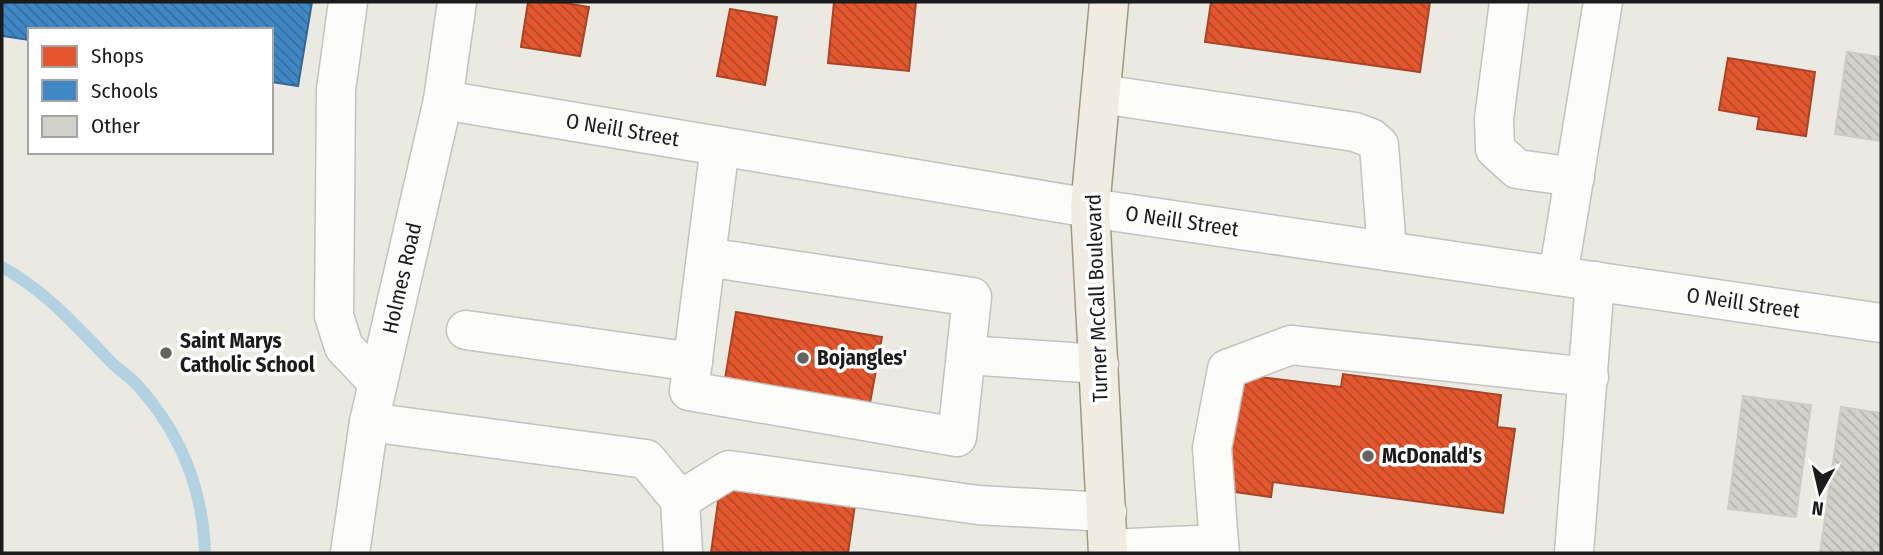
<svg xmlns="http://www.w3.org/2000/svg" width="1883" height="555" font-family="'Fira Sans Condensed',sans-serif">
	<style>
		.shops { fill: url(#shops-back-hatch); stroke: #a84528; stroke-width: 2 }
		.schools { fill: url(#schools-back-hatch); stroke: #346792; stroke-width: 2 }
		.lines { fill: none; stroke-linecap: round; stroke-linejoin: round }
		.stream { stroke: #b3d2e1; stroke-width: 12 }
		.building { fill: url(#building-back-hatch); stroke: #cecbc4; stroke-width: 2 }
		.minor-casing { stroke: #c2c2bf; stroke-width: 41 }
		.major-casing { stroke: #a09980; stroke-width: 41 }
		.minor { stroke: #fcfcfb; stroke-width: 38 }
		.major { stroke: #f0ece2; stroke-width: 38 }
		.poi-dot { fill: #636361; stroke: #fff; stroke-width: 2.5 }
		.labels { text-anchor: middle; stroke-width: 7; stroke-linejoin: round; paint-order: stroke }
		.street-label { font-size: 21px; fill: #1b1b1b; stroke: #fff }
		.poi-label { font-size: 21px; font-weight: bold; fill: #1b1b1b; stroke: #fff; text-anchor: start }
	</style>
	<defs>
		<pattern id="shops-back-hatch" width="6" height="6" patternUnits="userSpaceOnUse" patternTransform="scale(1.75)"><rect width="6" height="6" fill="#e4572e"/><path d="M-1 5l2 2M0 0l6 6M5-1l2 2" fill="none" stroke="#b84726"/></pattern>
		<pattern id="schools-back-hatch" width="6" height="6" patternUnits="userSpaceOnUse" patternTransform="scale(1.75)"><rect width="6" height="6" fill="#3f88c5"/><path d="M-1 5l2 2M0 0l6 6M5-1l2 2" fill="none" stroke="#346e9f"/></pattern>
		<pattern id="building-back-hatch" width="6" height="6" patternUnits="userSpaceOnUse" patternTransform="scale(1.75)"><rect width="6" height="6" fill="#d3d1cb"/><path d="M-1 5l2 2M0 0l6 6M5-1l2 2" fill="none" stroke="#b5b3ae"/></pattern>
	</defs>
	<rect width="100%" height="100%" fill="#eae9e2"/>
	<!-- shops -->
	<g class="shops">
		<path d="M528 2H559L589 7 580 56 521 47Z"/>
		<path d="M834 2H916L909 71 828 63Z"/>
		<path d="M1211 2H1430L1420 72 1205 42Z"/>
		<path d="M730 9 777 17 765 85 717 76Z"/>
		<path d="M1728 58 1815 72 1806 136 1757 129 1759 117 1719 110Z"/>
		<path d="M736 312 882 337 870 403 725 379Z"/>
		<path d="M1235 374 1341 387 1343 374 1501 395 1497 427 1515 429 1503 513 1273 482 1271 497 1220 490Z"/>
		<path d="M721 480 856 498 848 553H711Z"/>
	</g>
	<!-- schools -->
	<path class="schools" d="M2 2H312L298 86 271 82V30H30V40L2 36Z"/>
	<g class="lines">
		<!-- stream -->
		<path class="stream" d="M2 267C47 292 76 326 111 362 120 371 131 377 139 387 182 435 203 489 205 553"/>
	</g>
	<!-- building -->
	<g class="building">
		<path d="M1847 52 1881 57V141L1835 134Z"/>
		<path d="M1743 396 1811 405 1796 517 1728 509Z"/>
		<path d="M1841 407 1881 413V553H1820Z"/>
	</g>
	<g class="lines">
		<defs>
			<g id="minor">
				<path d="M348 2 336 90 334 316 344 347 378 383"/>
				<path d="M1509 2 1494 119 1495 149 1517 169 1575 177"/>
				<path d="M1101 94 1355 132 1371 138 1379 145 1387 251"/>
				<path id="s1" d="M443 100 1090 208 1881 323"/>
				<path d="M706 257 972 297 957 437 689 391 720 146"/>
				<path d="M1558 276 1603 2"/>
				<path d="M466 330 693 362"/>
				<path d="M966 355 1099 364"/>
				<path d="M369 422 646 459 680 500 683 553"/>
				<path d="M680 500 729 470 978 505 1107 512"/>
				<path d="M1219 544 1212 448 1227 369 1291 345 1589 377"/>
				<path d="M1108 549 1219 544 1220 553"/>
				<path id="s2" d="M350 553 369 422 443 100 457 2"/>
				<path d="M1574 553 1595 281"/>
			</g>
			<path id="major" d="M1108 553 1090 208 1109 2"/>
		</defs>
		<!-- minor casing -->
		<use href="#minor" class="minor-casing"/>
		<!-- major casing -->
		<use href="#major" class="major-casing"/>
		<!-- minor -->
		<use href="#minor" class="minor"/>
		<!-- major -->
		<use href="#major" class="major"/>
	</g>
	<!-- markers -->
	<g class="poi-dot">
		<circle cx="166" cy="353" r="7"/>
		<circle cx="803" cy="358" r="7"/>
		<circle cx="1368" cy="456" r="7"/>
	</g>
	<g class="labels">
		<!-- street labels -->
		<g class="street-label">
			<text dy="7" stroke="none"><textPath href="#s1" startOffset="182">O Neill Street</textPath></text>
			<text dy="7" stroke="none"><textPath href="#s1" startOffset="749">O Neill Street</textPath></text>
			<text dy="7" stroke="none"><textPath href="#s2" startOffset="280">Holmes Road</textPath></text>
			<text transform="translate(1097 298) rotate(-92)" y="7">Turner McCall Boulevard</text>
			<text dy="7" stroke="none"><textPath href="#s1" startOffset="1316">O Neill Street</textPath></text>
		</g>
		<!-- poi labels -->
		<g class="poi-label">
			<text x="180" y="348">Saint Marys<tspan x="180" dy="24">Catholic School</tspan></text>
			<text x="817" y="365">Bojangles'</text>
			<text x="1382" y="463">McDonald's</text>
		</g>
	</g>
	<!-- border -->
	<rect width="1883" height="555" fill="none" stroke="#1b1b1b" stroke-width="7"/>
	<!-- legend -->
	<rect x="28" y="28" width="245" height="126" fill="#ffffff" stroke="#a4a4a4" stroke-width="2"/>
	<rect x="42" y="46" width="35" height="21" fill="#e4572e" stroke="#a4a4a4" stroke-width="2"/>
	<text x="91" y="63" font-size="21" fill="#1b1b1b">Shops</text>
	<rect x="42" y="80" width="35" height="21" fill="#3f88c5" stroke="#a4a4a4" stroke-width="2"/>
	<text x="91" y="98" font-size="21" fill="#1b1b1b">Schools</text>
	<rect x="42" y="116" width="35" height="21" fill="#d3d1cb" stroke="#a4a4a4" stroke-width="2"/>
	<text x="91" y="133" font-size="21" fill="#1b1b1b">Other</text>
	<!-- north arrow -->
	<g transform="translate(1820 492) rotate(188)" stroke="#ffffff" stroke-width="5" paint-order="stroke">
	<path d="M0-5L12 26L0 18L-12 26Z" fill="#1b1b1b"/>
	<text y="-10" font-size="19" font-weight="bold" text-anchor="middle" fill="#1b1b1b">N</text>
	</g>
</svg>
